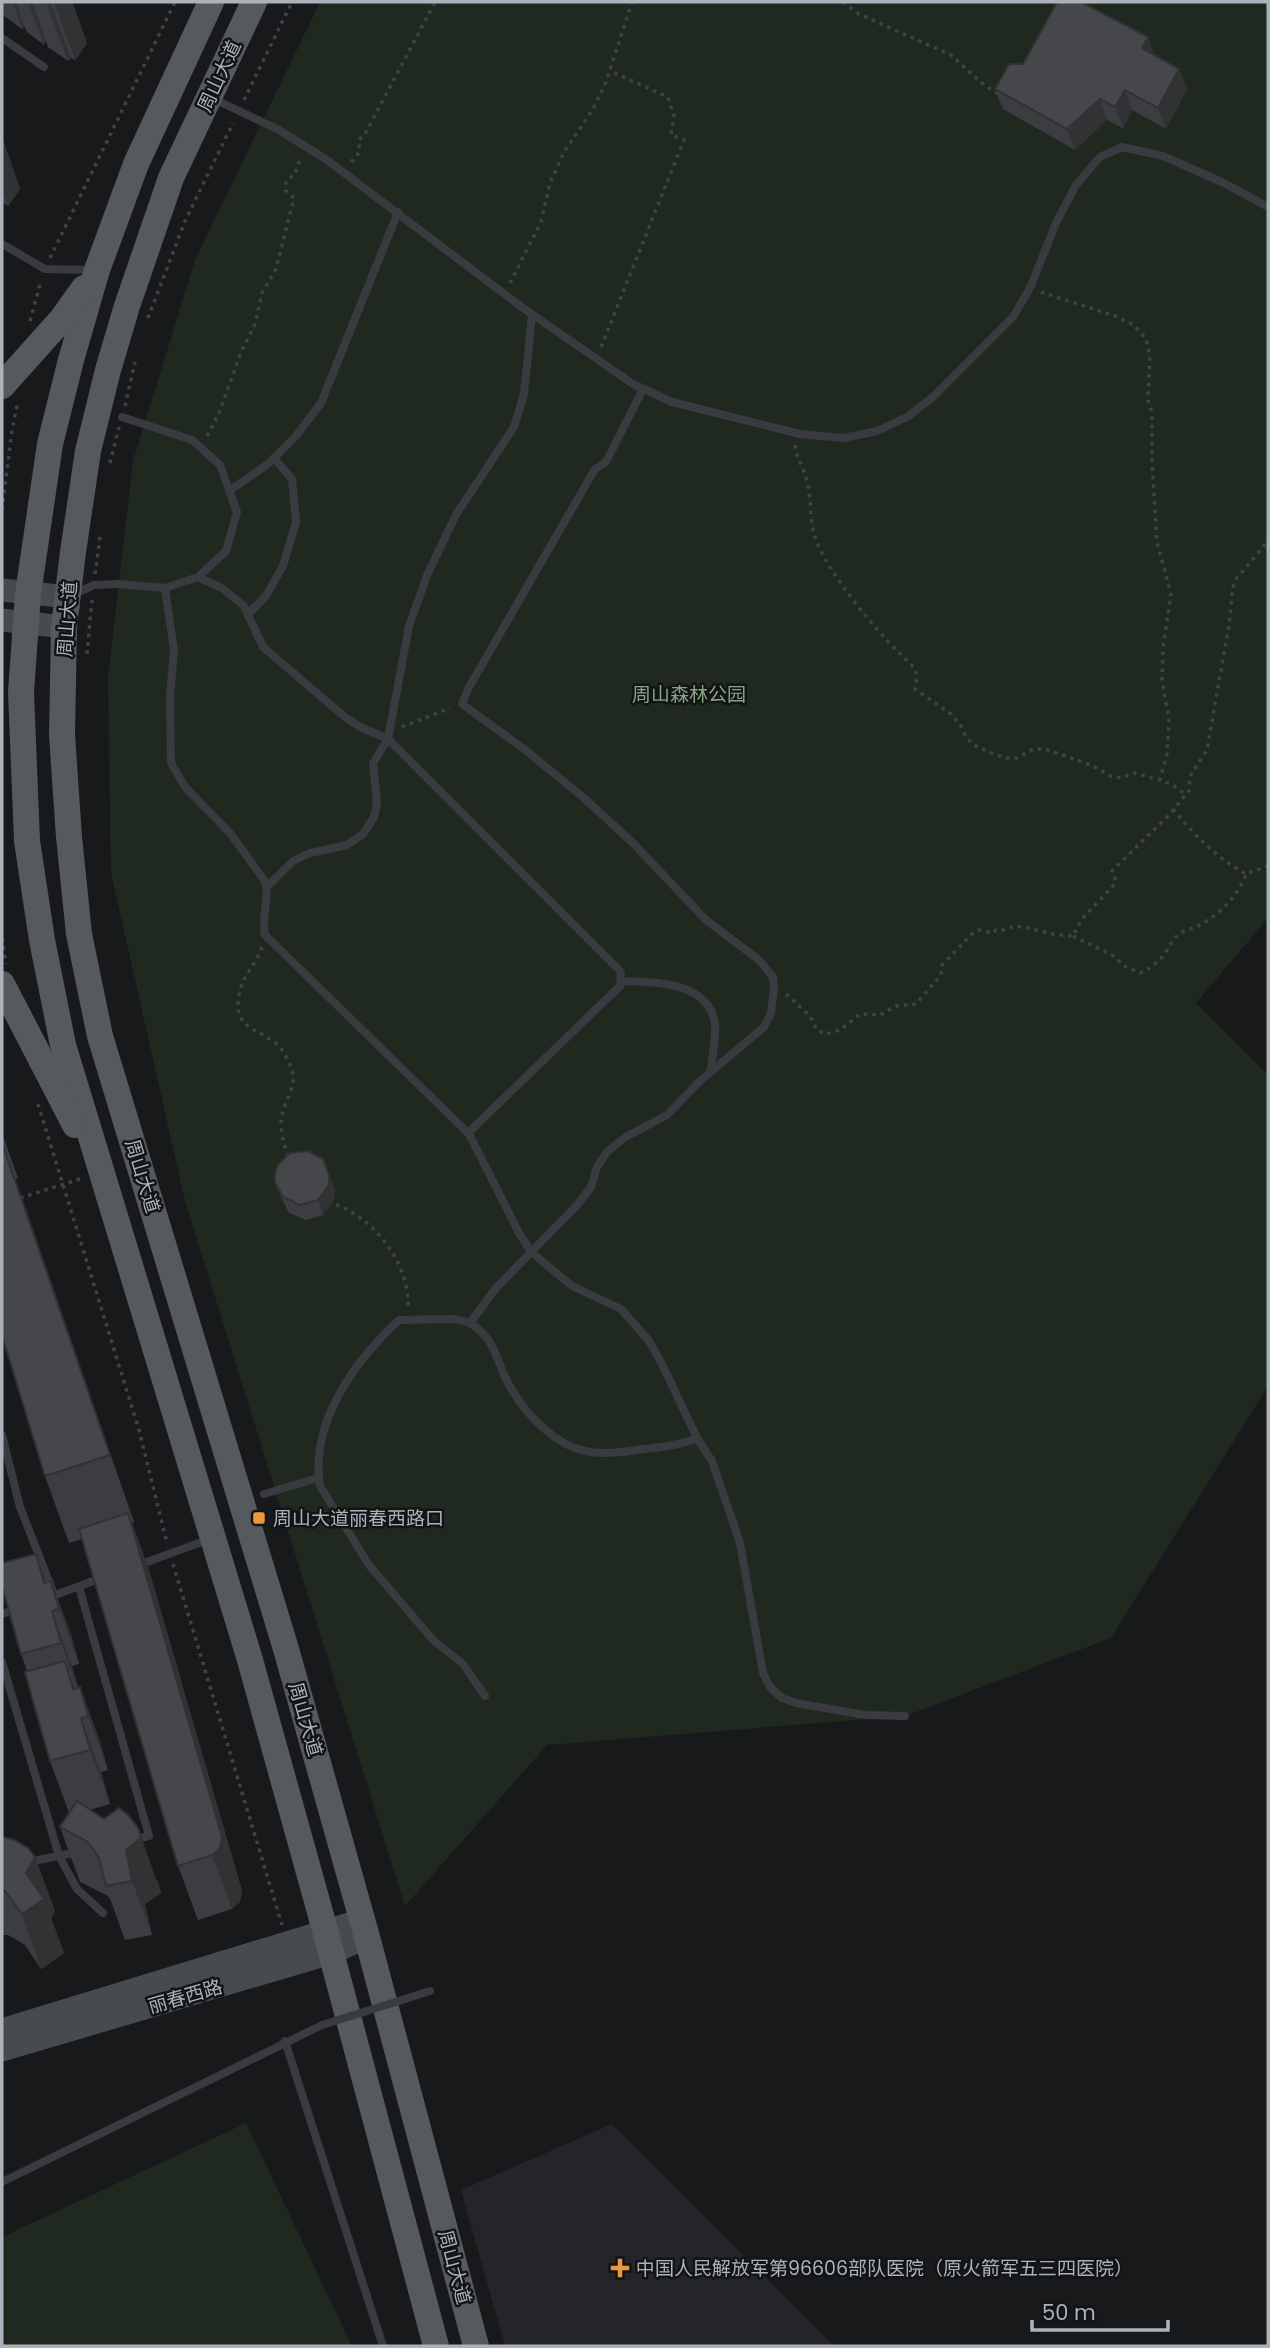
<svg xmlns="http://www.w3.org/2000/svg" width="1270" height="2348" font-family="Poppins,'Noto Sans SC',sans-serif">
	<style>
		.built { fill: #242528 }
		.green { fill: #202920 }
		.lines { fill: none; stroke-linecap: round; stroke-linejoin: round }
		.path { stroke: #3f4347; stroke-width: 3.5; stroke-dasharray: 3.5 5; stroke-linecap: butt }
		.service { stroke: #393b40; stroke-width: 8 }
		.secondary { stroke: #474b4f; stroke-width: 23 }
		.primary { stroke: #56595e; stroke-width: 26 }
		.service-bridge { stroke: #393b40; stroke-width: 8 }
		.wall { fill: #3b3d40 }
		.shaded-wall { fill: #303234 }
		.building { fill: #45474b; stroke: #303234; stroke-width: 2 }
		.poi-dot { fill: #ef973c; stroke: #131416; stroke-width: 2.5 }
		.labels { text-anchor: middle; stroke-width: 5; stroke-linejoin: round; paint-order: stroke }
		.street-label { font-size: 19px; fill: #abb2ba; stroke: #131416 }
		.park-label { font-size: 19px; fill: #86a582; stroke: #131416 }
		.poi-label { font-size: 19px; fill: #abb2ba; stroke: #131416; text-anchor: start }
	</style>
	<rect width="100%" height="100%" fill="#18191b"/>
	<!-- built -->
	<path class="built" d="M612 2124 834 2346H505L461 2190Z"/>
	<!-- green -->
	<g class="green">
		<path d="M320 2H1268V918L1196 1003 1268 1075V1386L1111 1638 905 1716 547 1745 405 1906 185 1201 111 873 108 677 133 461 195 260Z"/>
		<path d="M246 2123 352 2346H2V2237Z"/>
	</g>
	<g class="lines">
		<!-- path -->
		<g class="path">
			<path d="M843 2 859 14 951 55 984 85 999 94"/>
			<path d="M244 100 292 2"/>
			<path d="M351 162 359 153V140L366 132 435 2"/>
			<path d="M50 258 175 2"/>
			<path d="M510 283 541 222 550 183 564 152 593 109 606 82 632 2"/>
			<path d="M1041 292 1115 316 1134 325 1146 339 1150 356 1148 400 1152 413V461L1157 542 1171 594 1163 647 1162 680 1169 719 1167 754 1160 780"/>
			<path d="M148 318 185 221 233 123"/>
			<path d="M30 321 41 281"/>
			<path d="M601 347 684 140 671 135 674 116 668 97 610 71"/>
			<path d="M125 406 135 362"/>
			<path d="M207 436 219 413 241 352 255 324 262 293 276 269 294 198 285 190C285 183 287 178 294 176L300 159"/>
			<path d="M795 445C796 458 804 468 807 481 812 498 809 517 814 534 825 572 884 641 914 667L917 676 915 689 951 714 961 726 966 738 976 746 989 752 1006 758H1017L1034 749H1045L1091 765 1111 776 1121 778 1134 773 1160 780 1173 785 1186 795"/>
			<path d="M110 463 119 427"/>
			<path d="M2 510 12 430 18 401"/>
			<path d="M95 574 100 537"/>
			<path d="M87 654 92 599"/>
			<path d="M402 727 450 708"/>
			<path d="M1173 809C1194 835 1217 858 1246 874"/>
			<path d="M1073 936 1112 955 1126 967 1140 973C1150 968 1158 963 1165 953 1170 946 1172 940 1178 935 1184 930 1191 929 1198 926 1219 915 1238 896 1246 874L1268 866"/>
			<path d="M2 938 6 964"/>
			<path d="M262 947C257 962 244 975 240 990 232 1027 250 1025 274 1042 284 1049 290 1063 293 1074 296 1087 284 1102 282 1115 279 1130 284 1145 289 1158"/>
			<path d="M786 994 810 1016 817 1030 826 1034 840 1030 860 1014 880 1015 896 1006 916 1004 941 975 942 965 974 932 980 930 993 933 996 930 1001 931C1018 923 1029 928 1044 932 1053 935 1064 935 1073 936L1082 919 1112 887 1116 881 1112 871 1170 814 1189 791 1190 776 1207 750 1229 625 1233 587 1237 578 1268 541"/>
			<path d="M38 1104 139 1430 167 1543"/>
			<path d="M20 1198 83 1178"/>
			<path d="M328 1202C371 1213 411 1263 408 1309"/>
			<path d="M173 1564 282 1925"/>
		</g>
		<!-- service -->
		<g class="service">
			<path d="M2 38 44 67"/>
			<path d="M212 98 279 130 327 160 523 308 633 384 672 402 800 434 844 438 877 431 907 417 933 397 1013 317 1030 288 1056 223 1076 185 1100 157 1122 147 1163 156 1224 183 1268 207"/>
			<path d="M2 244 45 269 93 270"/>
			<path d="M122 417 192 440 220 465 237 512 226 551 198 577"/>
			<path d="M229 491 268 464 296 436 321 403 398 212"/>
			<path d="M165 588 174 650 170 696 171 763 185 787 230 833 264 880C271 893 261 916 265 935L469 1134 519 1233 531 1252 572 1286 621 1309 649 1341 662 1364 697 1438 712 1461 740 1543 763 1673 770 1687 782 1698 796 1703 865 1715 905 1716"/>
			<path d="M74 594 94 585 119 584 165 588 198 577 222 588 244 606 263 647 345 717 360 727 388 739 409 626 428 573 457 513 514 427 524 394 532 315"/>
			<path d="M248 614 266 596 283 566 296 522 292 479 274 458"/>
			<path d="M267 887 293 861 310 853 347 845 363 834 374 817 377 803 373 763 388 739 621 972 620 986 468 1133"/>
			<path d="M621 981C654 982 711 981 715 1026 716 1040 712 1056 711 1070"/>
			<path d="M470 1323C498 1340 496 1365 512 1390 527 1415 555 1445 585 1451 604 1455 625 1452 644 1449 662 1447 681 1445 697 1438"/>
			<path d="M2 1435 20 1507 52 1589"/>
			<path d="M264 1494 318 1478"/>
			<path d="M136 1566 210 1539"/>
			<path d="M79 1587 149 1836 131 1840"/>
			<path d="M47 1598 104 1577"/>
			<path d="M2 1614 19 1608"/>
			<path d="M2 1662 59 1856 77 1889 103 1913"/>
			<path d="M485 1696 463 1664 433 1640 369 1565 320 1486C310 1422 354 1362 399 1320L455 1319 470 1323 496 1288 578 1204 591 1187 597 1167 607 1152 624 1138 667 1115 700 1081 764 1027 771 1013 774 989 773 977 759 960 706 920 633 843 584 798 524 749 462 704 468 689 595 469 606 462 643 389"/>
			<path d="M29 1862 78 1852"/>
			<path d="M405 1999 430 1991"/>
			<path d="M285 2041 383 2346"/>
			<path d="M2 2182 322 2025"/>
		</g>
		<!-- secondary -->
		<g class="secondary">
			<path d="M2 590 68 597"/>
			<path d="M2 620 64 627"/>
			<path d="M2 2030 362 1920"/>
			<path d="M2 2050 331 1953 367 1937"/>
		</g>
		<!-- primary -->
		<g class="primary">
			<path d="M211 2 136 164 97 270 71 360 50 444 28 594 21 692 27 841 42 940 63 1045 250 1660 325 1930 436 2346"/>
			<path d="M254 2 171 178 127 306 108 370 88 451 73 552 64 627 62 735 69 837 79 934 100 1036 286 1649 367 1937 476 2346"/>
			<path d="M2 386 61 320 84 288"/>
			<path d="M2 984 75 1125"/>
		</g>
		<!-- service-bridge -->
		<path class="service-bridge" d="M322 2025 405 1999"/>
	</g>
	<!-- wall -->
	<g class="wall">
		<path d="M2 2H72L87 43 75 60 71 58 68 61 48 47 46 41 44 45 27 32 24 26 22 29 4 16 2 11Z"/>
		<path d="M1148 37 1154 55 1179 69 1187 89 1166 129 1132 110 1123 128 1107 120 1075 150 1003 109 995 89 1023 64Z"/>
		<path d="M2 137 20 189 8 206 4 203 2 207Z"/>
		<path d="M2 1133 18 1178 15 1179 134 1522 132 1523 148 1567 242 1891 240 1902 232 1909 198 1920 178 1866 82 1539 69 1543 45 1476 2 1335Z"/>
		<path d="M329 1175 335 1191 334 1200 323 1215 306 1220 289 1213 281 1197 275 1182Z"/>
		<path d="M51 1581 71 1635 79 1664 72 1666 78 1688 80 1687 100 1742 108 1770 101 1772 110 1804 90 1810 158 1882 161 1893 145 1904 152 1935 125 1940 111 1901 108 1896 80 1882 60 1827 69 1813 50 1761 27 1671 21 1654Z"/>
		<path d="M2 1839 35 1857 55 1911 51 1918 64 1953 41 1969 25 1945 8 1935H2Z"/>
	</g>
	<!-- shaded-wall -->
	<g class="shaded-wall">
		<path d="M13 2H16L24 26 22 29Z"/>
		<path d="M28 2H32L46 41 44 45Z"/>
		<path d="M46 2H50L71 58 68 61Z"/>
		<path d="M54 2H72L87 43 75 60Z"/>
		<path d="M1148 37 1155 58 1142 48Z"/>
		<path d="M1179 69 1187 89 1166 129 1158 108Z"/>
		<path d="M1125 90 1132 110 1123 128 1115 107Z"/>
		<path d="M1100 99 1107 120 1075 150 1067 129Z"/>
		<path d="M2 137 20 189 8 206 2 188Z"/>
		<path d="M2 1142 24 1203 134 1522 110 1455Z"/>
		<path d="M329 1175 335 1191 334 1200 323 1215 318 1200Z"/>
		<path d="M128 1513 148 1567 242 1891 240 1902 232 1909 212 1855Z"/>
		<path d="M36 1554 56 1610 44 1583Z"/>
		<path d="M51 1581 71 1635 79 1664 59 1609Z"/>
		<path d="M52 1611 72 1666 81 1697 61 1643Z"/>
		<path d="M65 1661 85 1717 73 1689Z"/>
		<path d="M80 1687 100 1742 108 1770 88 1716Z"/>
		<path d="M81 1718 101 1772 110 1804 90 1750Z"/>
		<path d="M138 1828 161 1893 145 1904 152 1935 132 1881 126 1850Z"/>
		<path d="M35 1857 55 1911 51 1918 64 1953 41 1969 22 1914 26 1873Z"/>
	</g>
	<!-- building -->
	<g class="building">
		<path d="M1057 2H1081L1148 37 1142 48 1179 69 1158 108 1125 90 1115 107 1100 99 1067 129 995 89 1009 64H1023Z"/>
		<path d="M2 1143 110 1455 45 1476 2 1335Z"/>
		<path d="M308 1151 323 1159 329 1175V1185L318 1200 300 1205 283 1197 275 1182V1173L278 1165 290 1153Z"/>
		<path d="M128 1513 222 1837 220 1848 212 1855 178 1866 79 1529Z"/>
		<path d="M36 1554 44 1583 51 1581 59 1609 52 1611 61 1643 21 1654 2 1586V1563Z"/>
		<path d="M65 1661 73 1689 80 1687 88 1716 81 1718 90 1750 50 1761 25 1672Z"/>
		<path d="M77 1801 104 1819 119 1808 128 1815 138 1828 141 1838 126 1850 132 1881 106 1886 99 1858 88 1842 60 1827Z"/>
		<path d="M3 1837 14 1840 28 1848 35 1857 26 1873 44 1899 22 1914 5 1891 2 1889V1839Z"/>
	</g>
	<!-- markers -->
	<g class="poi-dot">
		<rect x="252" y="1511" width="14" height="14" rx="3.5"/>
		<path d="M616.5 2257.5h7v7h7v7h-7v7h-7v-7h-7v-7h7z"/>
	</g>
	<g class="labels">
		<!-- street labels -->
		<g class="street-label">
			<text transform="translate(219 76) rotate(-65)" y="7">周山大道</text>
			<text transform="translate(67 619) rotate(-86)" y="7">周山大道</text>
			<text transform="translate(143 1176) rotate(73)" y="7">周山大道</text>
			<text transform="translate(306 1719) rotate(74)" y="7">周山大道</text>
			<text transform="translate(185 1996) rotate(-16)" y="7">丽春西路</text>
			<text transform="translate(455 2267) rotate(75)" y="7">周山大道</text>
		</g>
		<!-- park labels -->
		<g class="park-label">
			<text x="689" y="701">周山森林公园</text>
		</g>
		<!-- poi labels -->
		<g class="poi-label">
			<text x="273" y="1525">周山大道丽春西路口</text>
			<text x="636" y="2275">中国人民解放军第96606部队医院（原火箭军五三四医院）</text>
		</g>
	</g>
	<!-- border -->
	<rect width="1270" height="2348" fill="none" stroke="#abb2ba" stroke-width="7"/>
	<!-- scale -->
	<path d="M1032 2320v10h136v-10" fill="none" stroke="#abb2ba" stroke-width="3.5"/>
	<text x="1042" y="2320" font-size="21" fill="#abb2ba" stroke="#131416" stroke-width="5" paint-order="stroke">50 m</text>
</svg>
